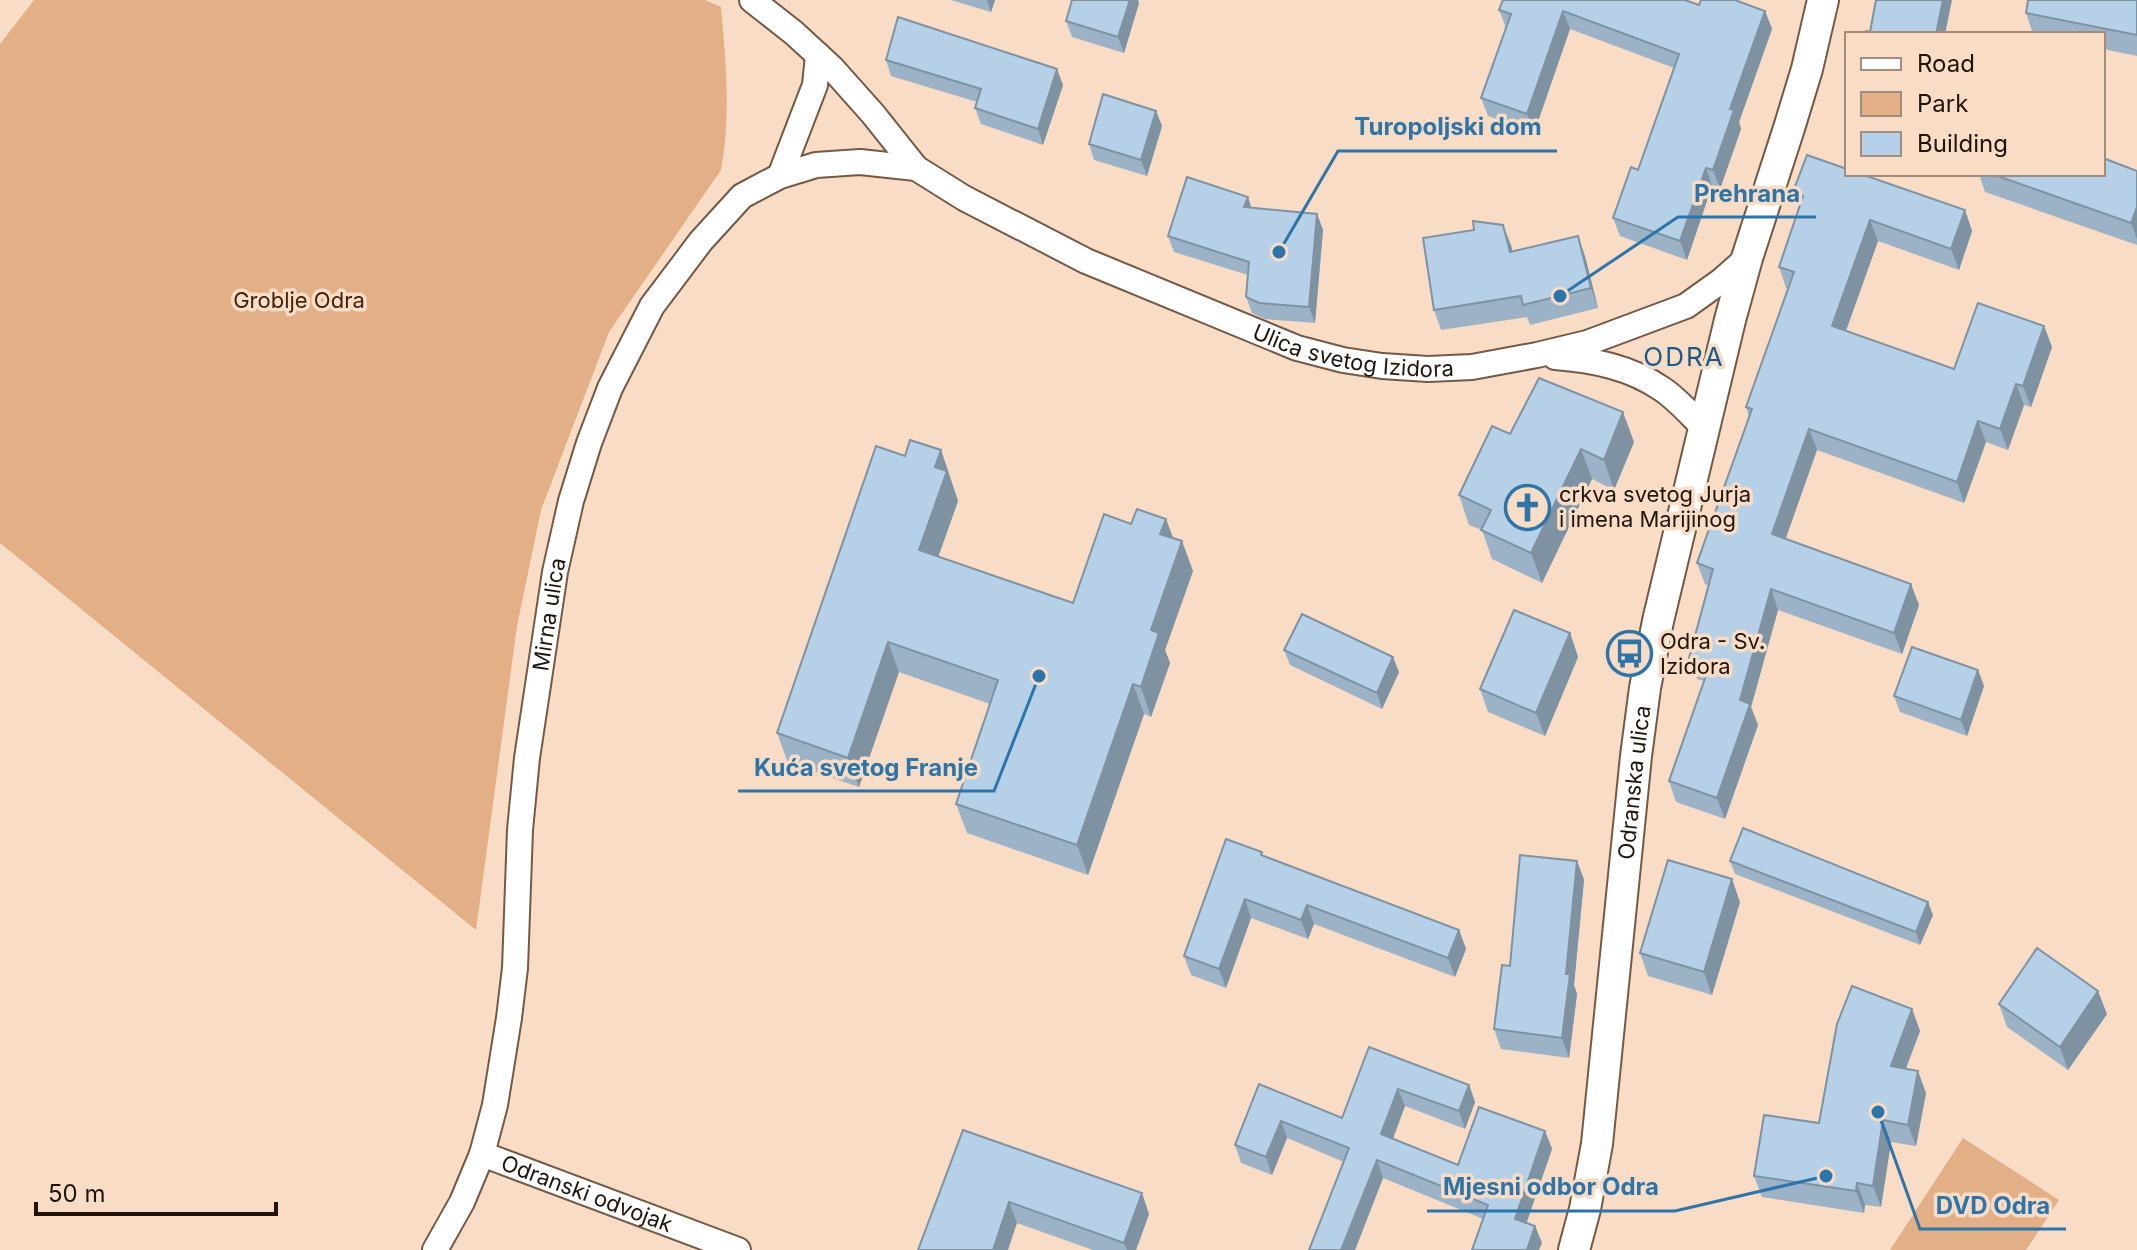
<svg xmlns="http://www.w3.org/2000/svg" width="2137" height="1250" font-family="Inter,sans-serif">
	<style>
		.green { fill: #e3af87 }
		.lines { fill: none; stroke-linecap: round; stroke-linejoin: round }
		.minor-casing { stroke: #735a47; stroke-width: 28 }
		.tertiary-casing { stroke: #735a47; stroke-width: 34 }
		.minor { stroke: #fff; stroke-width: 24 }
		.tertiary { stroke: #fff; stroke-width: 30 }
		.wall { fill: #9cb3c7 }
		.shaded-wall { fill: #7f92a2 }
		.building { fill: #b5d0e7; stroke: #7f92a2; stroke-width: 2 }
		.labels { text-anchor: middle; stroke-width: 7; stroke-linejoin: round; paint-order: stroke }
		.park-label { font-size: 22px; fill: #40250d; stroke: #f9dcc6 }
		.street-label { font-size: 22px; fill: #1f150d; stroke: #f9dcc6 }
		.poi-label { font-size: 22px; fill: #1f150d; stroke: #f9dcc6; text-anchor: start }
		.quarter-label { font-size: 26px; letter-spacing: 2px; fill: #185b8a; stroke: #f9dcc6 }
		.leader { fill: none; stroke: #2d74a9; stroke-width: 3 }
		.callout-dot { fill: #2d74a9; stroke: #f9dcc6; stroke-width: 3 }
		.callout-label { font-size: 24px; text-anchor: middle; font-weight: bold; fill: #2d74a9; stroke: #f9dcc6; stroke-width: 7; stroke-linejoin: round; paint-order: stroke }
	</style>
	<rect width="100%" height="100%" fill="#f9dcc6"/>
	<!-- green -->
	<g class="green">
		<path d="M34 0H705L721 7C726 62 731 116 721 170L609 332 541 510 517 626 476 930 0 543V44Z"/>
		<path d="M1963 1138 2059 1200 2026 1250H1890Z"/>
	</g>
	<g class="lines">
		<defs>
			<g id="minor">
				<path id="s1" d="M752 0 794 33 832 68 873 114 916 168 964 198 1086 261 1297 348 1343 360 1382 366 1428 369 1472 367 1537 355 1587 343 1686 306 1721 281 1747 258"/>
				<path d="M780 176 815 85 818 55"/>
				<path d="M1555 357C1593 360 1630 367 1662 389 1677 399 1690 414 1703 427"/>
				<path id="s2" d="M482 1154 738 1250"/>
				<path id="s3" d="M435 1250 462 1202 482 1154 495 1105 509 1018 515 968 520 830 527 758 555 572 571 501 589 443 610 388 652 306 701 241 742 196 780 176 816 165 860 162 916 168"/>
			</g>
			<g id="tertiary">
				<path id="s4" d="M1574 1250 1585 1209 1597 1144 1636 756 1645 688 1658 621 1730 320 1747 258 1790 125 1807 69 1823 0"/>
			</g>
		</defs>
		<!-- minor casing -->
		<use href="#minor" class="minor-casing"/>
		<!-- tertiary casing -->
		<use href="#tertiary" class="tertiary-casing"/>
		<!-- minor -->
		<use href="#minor" class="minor"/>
		<!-- tertiary -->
		<use href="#tertiary" class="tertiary"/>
	</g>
	<!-- wall -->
	<g class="wall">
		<path d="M951 0H995L991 12Z"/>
		<path d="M1072 0H1138L1139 3 1124 53 1072 37 1066 21Z"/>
		<path d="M2137 0V56L2103 49V34H2033L2026 13Z"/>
		<path d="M1699 5 1765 11 1772 29 1739 122 1741 129 1720 189 1712 186 1687 260 1620 236 1613 218 1638 170 1674 68 1570 29 1534 133 1488 116 1481 98 1506 28 1499 10Z"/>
		<path d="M886 60 1063 85 1043 145 981 124 975 108 977 102 891 76Z"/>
		<path d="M1156 111 1162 126 1147 176 1094 160 1089 144Z"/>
		<path d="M2137 171V245L1985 192 1979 174H2103Z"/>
		<path d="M1793 192 1965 210 1972 231 1959 270 1878 241 1846 331 1954 369 2044 326 2052 347 2031 407 2024 405 2008 450 1986 442 1964 503 1817 450 1785 539 1919 605 1902 654 1778 610 1751 707 1758 725 1725 819 1676 802 1669 781 1704 681 1697 679 1689 658 1709 586 1705 584 1697 563 1749 417 1746 407 1788 288H1786L1779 267 1799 208Z"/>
		<path d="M1252 208 1317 214 1323 230 1315 323 1265 319 1252 313 1246 297 1248 275 1174 252 1168 236Z"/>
		<path d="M1511 245 1512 252 1585 256 1598 308 1530 325 1527 317 1441 330 1434 310Z"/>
		<path d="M1510 434 1634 442 1614 490 1592 479 1542 583 1492 559 1482 530 1469 525 1459 495Z"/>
		<path d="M941 450 958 501 938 557 1073 603 1173 538 1193 571 1165 650 1170 663 1151 717 1144 714 1088 875 967 833 956 804 990 704 899 672 859 787 788 763 777 733 905 456Z"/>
		<path d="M1570 633 1578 657 1545 736 1488 712 1480 689Z"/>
		<path d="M1284 650 1399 672 1382 709 1290 665Z"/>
		<path d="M1978 670 1984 686 1967 736 1900 712 1894 696Z"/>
		<path d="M1263 855 1459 930 1466 949 1455 977 1314 924 1308 939 1251 918 1226 988 1191 975 1184 956Z"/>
		<path d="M1577 861 1584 880 1574 985 1577 994 1569 1058 1501 1049 1494 1029 1510 966Z"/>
		<path d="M1730 861 1933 915 1920 945 1735 874Z"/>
		<path d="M1740 902 1712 995 1648 976 1640 953Z"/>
		<path d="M1999 1004 2107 1014 2068 1070 2007 1027Z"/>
		<path d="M1912 1009 1920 1031 1906 1069 1926 1093 1916 1146 1891 1142 1881 1207 1865 1205 1864 1213 1762 1197 1754 1176 1819 1123Z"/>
		<path d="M1369 1047 1469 1085 1475 1102 1465 1129 1405 1106 1393 1138 1458 1165 1545 1131 1552 1149 1526 1223 1535 1226 1542 1243 1383 1178 1355 1250H1309L1344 1162 1287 1138 1272 1175 1241 1163 1235 1145 1259 1084 1342 1118Z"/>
		<path d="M963 1130 1149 1214 1136 1250H1093L1017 1223Z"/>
	</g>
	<!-- shaded-wall -->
	<g class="shaded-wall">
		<path d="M987 0H995L991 12Z"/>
		<path d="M1130 0H1138L1139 3 1124 53 1118 37Z"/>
		<path d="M1943 0H1952L1945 34H1936Z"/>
		<path d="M1563 11 1570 29 1534 133 1527 114Z"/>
		<path d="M1765 11 1772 29 1739 122 1741 129 1720 189 1713 170 1730 109Z"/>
		<path d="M1057 69 1063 85 1043 145 1038 129Z"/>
		<path d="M1156 111 1162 126 1147 176 1141 160Z"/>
		<path d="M1706 168 1712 186 1687 260 1680 241Z"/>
		<path d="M1248 197 1253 213 1244 207Z"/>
		<path d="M2137 207V239L2131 223Z"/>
		<path d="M1965 210 1972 231 1959 270 1951 249Z"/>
		<path d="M1317 214 1323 230 1315 323 1309 307Z"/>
		<path d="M1870 220 1878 241 1840 347 1832 326Z"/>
		<path d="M1503 225 1511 245 1517 272 1510 252Z"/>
		<path d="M1578 236 1585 256 1598 308 1591 288Z"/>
		<path d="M2044 326 2052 347 2031 407 2023 386Z"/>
		<path d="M2016 384 2024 405 2008 450 2000 429Z"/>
		<path d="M1623 412 1634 442 1614 490 1604 460Z"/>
		<path d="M1978 421 1986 442 1964 503 1957 482Z"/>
		<path d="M1809 429 1817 450 1780 555 1772 534Z"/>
		<path d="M1581 449 1592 479 1542 583 1531 553Z"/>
		<path d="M941 450 958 501 930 580 919 550 935 467Z"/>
		<path d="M1166 519 1177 548 1160 534Z"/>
		<path d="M1182 541 1193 571 1165 650 1170 663 1151 717 1141 687 1151 630Z"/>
		<path d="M1911 584 1919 605 1902 654 1894 633Z"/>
		<path d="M1771 589 1778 610 1751 707 1758 725 1725 819 1717 798 1740 700Z"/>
		<path d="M1570 633 1578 657 1545 736 1536 713Z"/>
		<path d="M888 642 899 672 859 787 848 758Z"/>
		<path d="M1393 657 1399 672 1382 709 1377 693Z"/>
		<path d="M1978 670 1984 686 1967 736 1961 720Z"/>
		<path d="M1133 684 1144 714 1088 875 1077 845Z"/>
		<path d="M1577 861 1584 880 1574 985 1577 994 1569 1058 1562 1038 1566 974Z"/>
		<path d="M1732 879 1740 902 1712 995 1704 972Z"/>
		<path d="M1245 899 1251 918 1226 988 1219 969Z"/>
		<path d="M1928 902 1933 915 1920 945 1916 932Z"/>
		<path d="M1307 905 1314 924 1308 939 1301 920Z"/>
		<path d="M1459 930 1466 949 1455 977 1448 958Z"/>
		<path d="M2098 991 2107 1014 2068 1070 2060 1047Z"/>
		<path d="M1912 1009 1920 1031 1898 1088 1891 1066Z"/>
		<path d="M1918 1071 1926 1093 1916 1146 1908 1125Z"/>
		<path d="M1469 1085 1475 1102 1465 1129 1459 1111Z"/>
		<path d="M1398 1089 1405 1106 1388 1152 1381 1134Z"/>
		<path d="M1883 1120 1891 1142 1881 1207 1873 1186Z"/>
		<path d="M1281 1121 1287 1138 1272 1175 1266 1157Z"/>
		<path d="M1545 1131 1552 1149 1522 1236 1515 1219Z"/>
		<path d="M1377 1160 1383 1178 1355 1250H1341Z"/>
		<path d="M1857 1183 1865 1205 1864 1213 1856 1191Z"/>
		<path d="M1142 1193 1149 1214 1136 1250H1127L1124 1243Z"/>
		<path d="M1009 1202 1017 1223 1008 1250H993Z"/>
		<path d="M1535 1226 1542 1243 1539 1250H1527Z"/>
	</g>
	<!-- building -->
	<g class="building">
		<path d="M1072 0H1130L1118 37 1066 21Z"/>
		<path d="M1503 0H1685L1699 5 1701 0H1735L1765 11 1730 109 1734 110 1713 170 1706 168 1680 241 1613 218 1631 167 1638 170 1679 54 1563 11 1527 114 1481 98 1511 14 1499 10Z"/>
		<path d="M1876 0H1943L1936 34H1864L1866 31 1870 32Z"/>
		<path d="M2028 0H2137V35L2026 13Z"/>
		<path d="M898 17 1057 69 1038 129 975 108 981 89 886 60Z"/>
		<path d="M1103 94 1156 111 1141 160 1089 144Z"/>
		<path d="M1807 155 1847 169V174H1861L1965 210 1951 249 1870 220 1832 326 1954 369 1978 303 2044 326 2023 386 2016 384 2000 429 1978 421 1957 482 1809 429 1772 534 1911 584 1894 633 1771 589 1740 700 1750 704 1717 798 1669 781 1710 664 1689 658 1713 569 1697 563 1752 409 1746 407 1794 272 1779 267 1803 196 1793 192Z"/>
		<path d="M2103 158 2137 171V207L2131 223 1992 174H2103Z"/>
		<path d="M1187 177 1248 197 1244 207 1317 214 1309 307 1259 303 1246 297 1249 262 1168 236Z"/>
		<path d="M1473 221 1503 225 1510 252 1578 236 1591 288 1523 305 1521 296 1434 310 1423 238 1474 230Z"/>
		<path d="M1539 378 1623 412 1604 460 1581 449 1531 553 1481 530 1491 510 1459 495 1492 426 1510 434Z"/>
		<path d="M910 440 941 450 935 467 947 471 919 550 1073 603 1104 514 1131 524 1137 509 1166 519 1160 534 1182 541 1151 630 1159 633 1141 687 1133 684 1077 845 956 804 998 680 888 642 848 758 777 733 876 446 905 456Z"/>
		<path d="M1514 610 1570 633 1536 713 1480 689Z"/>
		<path d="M1302 614 1393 657 1377 693 1284 650Z"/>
		<path d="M1912 647 1978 670 1961 720 1894 696Z"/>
		<path d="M1743 828 1928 902 1916 932 1730 861Z"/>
		<path d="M1226 839 1262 852 1261 855 1459 930 1448 958 1307 905 1301 920 1245 899 1219 969 1184 956Z"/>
		<path d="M1520 855 1577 861 1566 974H1570L1562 1038 1494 1029 1502 965 1510 966Z"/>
		<path d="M1668 860 1732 879 1704 972 1640 953Z"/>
		<path d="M2037 948 2098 991 2060 1047 1999 1004Z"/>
		<path d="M1852 986 1912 1009 1891 1066 1918 1071 1908 1125 1883 1120 1873 1186 1857 1183 1856 1191 1754 1176 1764 1115 1819 1123 1837 1024Z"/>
		<path d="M1369 1047 1469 1085 1459 1111 1398 1089 1381 1134 1458 1165 1479 1107 1545 1131 1515 1219 1535 1226 1527 1250H1472L1488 1205 1377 1160 1341 1250H1309L1349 1148 1281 1121 1266 1157 1235 1145 1259 1084 1342 1118Z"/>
		<path d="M963 1130 1142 1193 1124 1243 1009 1202 993 1250H918Z"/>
	</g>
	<!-- icons -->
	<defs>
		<symbol id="church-ring" viewBox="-11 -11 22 22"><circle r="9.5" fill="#f9dcc6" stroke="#2d74a9" stroke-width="1.5"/><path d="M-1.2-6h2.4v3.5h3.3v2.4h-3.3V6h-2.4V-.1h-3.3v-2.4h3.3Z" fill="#2d74a9"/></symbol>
		<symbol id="bus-ring" viewBox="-11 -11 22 22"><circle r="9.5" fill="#f9dcc6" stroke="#2d74a9" stroke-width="1.5"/><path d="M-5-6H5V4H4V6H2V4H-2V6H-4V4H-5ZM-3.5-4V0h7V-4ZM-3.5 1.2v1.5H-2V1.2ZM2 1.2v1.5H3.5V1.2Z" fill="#2d74a9"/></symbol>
	</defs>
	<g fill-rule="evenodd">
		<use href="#church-ring" x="1502" y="482" width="51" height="51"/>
		<use href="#bus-ring" x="1604" y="628" width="51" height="51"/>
	</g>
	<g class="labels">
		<!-- park labels -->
		<g class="park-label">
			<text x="299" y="308">Groblje Odra</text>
		</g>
		<!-- street labels -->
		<g class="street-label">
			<text dy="8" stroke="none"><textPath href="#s1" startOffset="714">Ulica svetog Izidora</textPath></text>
			<text dy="8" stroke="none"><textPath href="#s3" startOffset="652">Mirna ulica</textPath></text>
			<text dy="8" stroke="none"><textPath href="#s4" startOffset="472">Odranska ulica</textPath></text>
			<text dy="8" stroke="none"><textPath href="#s2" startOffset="112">Odranski odvojak</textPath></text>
		</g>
		<!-- poi labels -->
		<g class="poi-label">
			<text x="1559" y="502">crkva svetog Jurja<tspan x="1559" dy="25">i imena Marijinog</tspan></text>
			<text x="1660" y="649">Odra - Sv.<tspan x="1660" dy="25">Izidora</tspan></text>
		</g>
		<!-- quarter labels -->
		<g class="quarter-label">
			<text x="1684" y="366">ODRA</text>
		</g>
	</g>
	<!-- callouts -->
	<path class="leader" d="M1279 252L1338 151H1557M1560 296L1678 217H1816M1039 676L994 791H738M1826 1176L1675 1211H1427M1878 1112L1920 1229H2066"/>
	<g class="callout-dot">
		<circle cx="1279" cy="252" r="8"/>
		<circle cx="1560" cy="296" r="8"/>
		<circle cx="1039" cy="676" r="8"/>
		<circle cx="1826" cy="1176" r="8"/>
		<circle cx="1878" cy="1112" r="8"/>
	</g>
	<g class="callout-label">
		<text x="1448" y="135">Turopoljski dom</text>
		<text x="1747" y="202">Prehrana</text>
		<text x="866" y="776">Kuća svetog Franje</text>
		<text x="1551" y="1195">Mjesni odbor Odra</text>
		<text x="1993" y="1214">DVD Odra</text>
	</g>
	<!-- legend -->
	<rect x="1845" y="32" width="260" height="144" fill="#f9dcc6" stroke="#a28c7c" stroke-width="2"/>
	<rect x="1861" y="58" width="40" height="12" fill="#ffffff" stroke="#a28c7c" stroke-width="2"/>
	<text x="1917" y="72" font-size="24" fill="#1f150d">Road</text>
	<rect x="1861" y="92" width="40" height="24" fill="#e3af87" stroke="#a28c7c" stroke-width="2"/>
	<text x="1917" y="112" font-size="24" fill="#1f150d">Park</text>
	<rect x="1861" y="132" width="40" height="24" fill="#b5d0e7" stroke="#a28c7c" stroke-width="2"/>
	<text x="1917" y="152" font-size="24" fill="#1f150d">Building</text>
	<!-- scale -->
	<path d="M36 1202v12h240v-12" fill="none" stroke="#1f150d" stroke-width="4"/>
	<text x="48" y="1202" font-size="24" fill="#1f150d" stroke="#f9dcc6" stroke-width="6" paint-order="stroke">50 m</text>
</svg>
